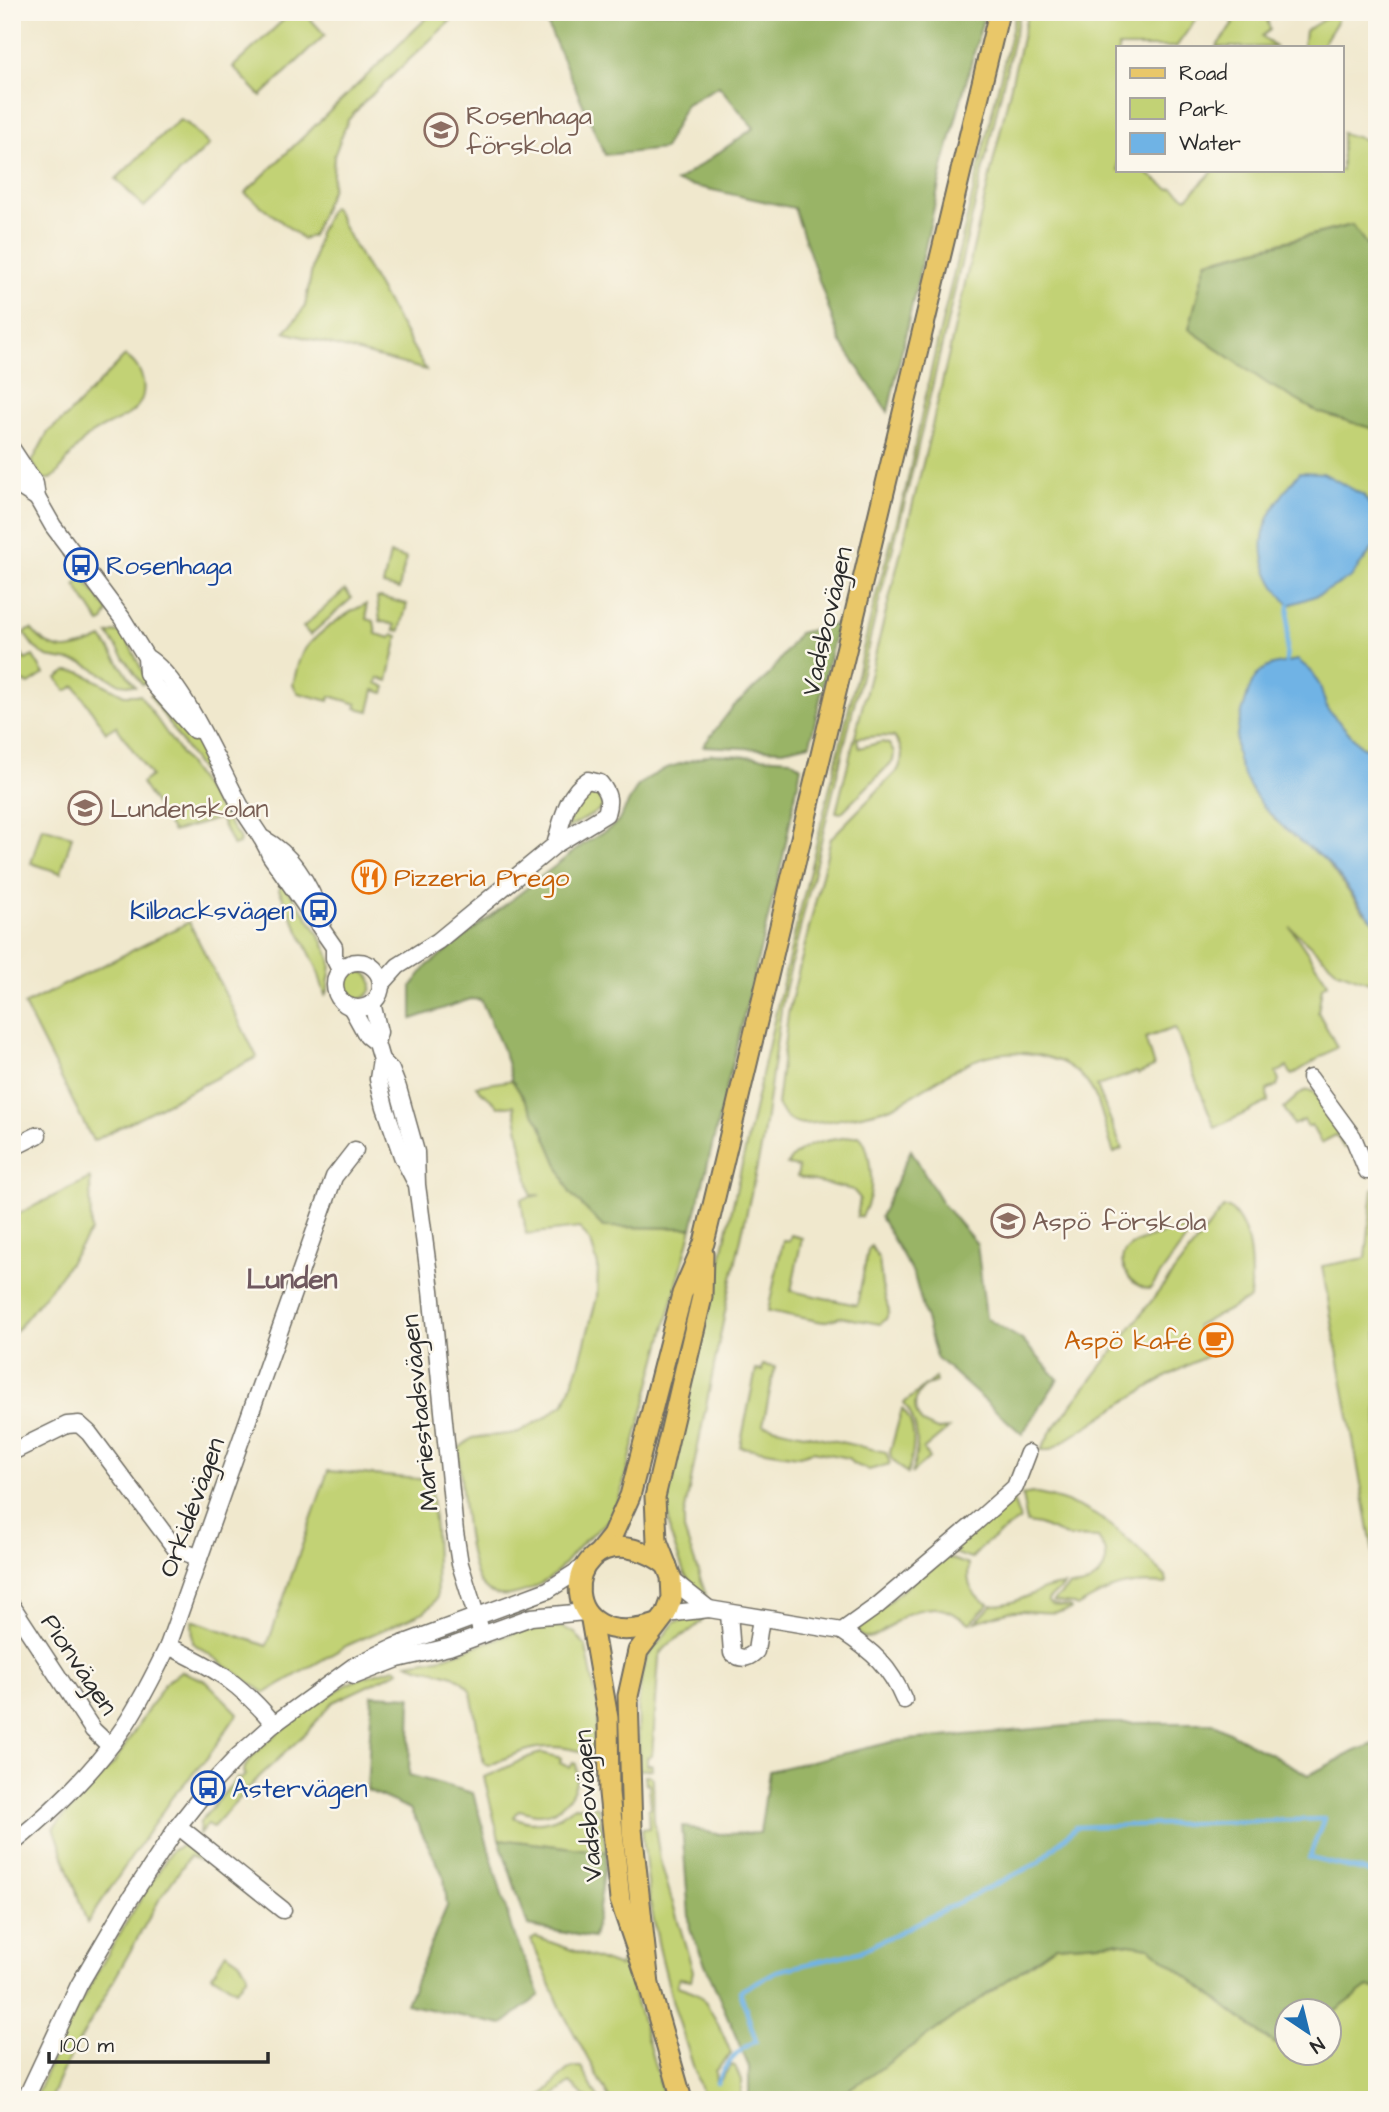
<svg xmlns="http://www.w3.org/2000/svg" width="1389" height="2112" font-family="'Architects Daughter',sans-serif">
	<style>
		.green { fill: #c2d275; stroke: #767e50; stroke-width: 2 }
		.forest { fill: #99b466; stroke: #627048; stroke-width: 2 }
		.water { fill: #6fb3e5; stroke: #4d6f88; stroke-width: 2 }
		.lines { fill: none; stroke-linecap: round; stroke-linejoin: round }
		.stream { stroke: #6fb3e5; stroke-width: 4.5 }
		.minor-casing { stroke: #706d64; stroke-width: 19 }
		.major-casing { stroke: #706d64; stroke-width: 23 }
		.minor { stroke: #fff; stroke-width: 16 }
		.major { stroke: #e9c769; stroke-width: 19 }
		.labels { text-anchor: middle; stroke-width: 5; stroke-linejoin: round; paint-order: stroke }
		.education-label { font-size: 26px; fill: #785e54; stroke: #fbf7ec; text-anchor: start }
		.transit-label { font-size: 26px; fill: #164399; stroke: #fbf7ec; text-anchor: start }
		.street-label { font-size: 26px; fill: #2b2b2b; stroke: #fbf7ec }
		.food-label { font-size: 26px; fill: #c56008; stroke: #fbf7ec; text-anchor: start }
		.neighbourhood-label { font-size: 28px; font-weight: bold; fill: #6f585f; stroke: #fbf7ec }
	</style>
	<rect width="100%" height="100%" fill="#fbf7ec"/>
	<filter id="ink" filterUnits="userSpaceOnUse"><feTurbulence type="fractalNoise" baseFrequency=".0143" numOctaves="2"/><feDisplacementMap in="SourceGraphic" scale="14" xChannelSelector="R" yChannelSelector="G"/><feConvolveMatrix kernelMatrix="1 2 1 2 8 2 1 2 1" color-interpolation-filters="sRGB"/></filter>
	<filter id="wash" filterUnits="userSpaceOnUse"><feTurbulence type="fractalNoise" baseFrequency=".00686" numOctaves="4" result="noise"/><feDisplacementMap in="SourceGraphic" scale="28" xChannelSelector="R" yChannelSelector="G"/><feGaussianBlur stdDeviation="1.57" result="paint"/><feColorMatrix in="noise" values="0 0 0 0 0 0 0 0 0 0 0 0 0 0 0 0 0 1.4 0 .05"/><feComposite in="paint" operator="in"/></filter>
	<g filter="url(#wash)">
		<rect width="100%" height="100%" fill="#f0e8cd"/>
		<!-- green -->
		<g class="green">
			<path d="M292 12H304L325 35 261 96 233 67Z"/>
			<path d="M433 12H460L363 103 348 120 334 156 332 188 312 236 303 239 245 193Z"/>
			<path d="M1016 12H1020L905 502 880 597 782 1003 762 1144 729 1292 684 1515V1530L706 1595 698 1592 684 1573 670 1533 667 1495 671 1466 711 1303 778 1003 876 596 905 492 936 348Z"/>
			<path d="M1028 12H1201L1176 47H1118V170H1142L1169 189 1173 188 1187 198 1214 170H1342V133L1377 143V259L1352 225 1206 261 1189 329 1268 384 1318 412 1377 430V516L1363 494 1374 547 1377 537V754L1361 746 1327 709 1320 686 1251 790 1274 819 1325 860 1363 911 1377 924V985L1338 971 1290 927 1328 983 1322 987 1318 1012 1337 1047 1292 1075 1287 1067 1276 1073 1279 1080 1277 1086 1267 1090 1268 1102 1215 1128 1175 1028 1145 1038 1154 1067 1138 1074 1137 1072 1097 1086 1122 1149 1114 1153C1104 1128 1102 1099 1084 1079 1071 1064 1056 1059 1038 1055 979 1042 943 1080 896 1105 882 1112 810 1127 796 1123 787 1120 782 1113 777 1105L788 1014 831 838 898 770C904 757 903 748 894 737L882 736 857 738 859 748 882 742 889 744 894 753 893 761 841 813 836 812 928 443Z"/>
			<path d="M1225 12H1271L1266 15 1270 30 1262 36 1275 47H1216L1234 23Z"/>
			<path d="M1331 12H1337V22L1321 47H1303L1305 31 1331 15Z"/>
			<path d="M180 120 188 124 209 145 144 207 116 179 165 132Z"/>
			<path d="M334 207 343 226 426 370 284 332 298 317 305 306 319 233 331 208Z"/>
			<path d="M125 356C145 367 151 397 132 412 119 422 102 426 89 436 76 446 67 461 57 474L51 479H42L32 462 48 432 66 417Z"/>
			<path d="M390 554 406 558 399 589 383 585Z"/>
			<path d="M84 578 108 611 103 622 100 623 75 585Z"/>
			<path d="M345 590 352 598 310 635 303 627Z"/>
			<path d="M380 597 407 604 400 631 394 630 395 625 380 621 377 598Z"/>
			<path d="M366 604 367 619 374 621 376 634 391 638 393 634 398 636 388 681 379 678 377 683 386 687 384 693 374 690 369 711 356 708 357 704 330 696 329 701 298 693 293 685C295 676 297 666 300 658 308 638 346 613 366 604Z"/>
			<path d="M31 629C54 656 72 652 102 638L135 686 120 684 83 663 47 657 34 647 24 633Z"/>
			<path d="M114 632 123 634 126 638 147 680 146 683 142 684 108 634Z"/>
			<path d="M17 646 25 660 33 656 44 674 29 684 12 679V648Z"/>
			<path d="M67 671 80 672 124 695H140L240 839 239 844 233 846 220 818 173 832 141 783 151 776 116 726 106 732 75 686 66 691 57 678Z"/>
			<path d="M155 692 198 742 248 829 246 834H243L150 695Z"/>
			<path d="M590 788 597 789 603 808 567 829 575 800Z"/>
			<path d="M42 827 72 836 61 873 31 863Z"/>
			<path d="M283 883C299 905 321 933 330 958 333 969 327 980 328 991L325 995 317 968 279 890V887Z"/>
			<path d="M189 922 257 1057 93 1141 24 1005Z"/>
			<circle cx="358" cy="985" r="14"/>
			<path d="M512 1080 540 1123 570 1193 603 1227 692 1228 621 1493C617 1502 613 1513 607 1521 600 1530 590 1535 583 1542 571 1554 563 1568 550 1578 531 1591 495 1608 479 1581 465 1555 462 1481 458 1449L472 1438 517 1433 543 1419 565 1403 579 1365 597 1297 598 1266 591 1243 580 1228 526 1234 521 1199 540 1195H531L514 1105 498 1107C492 1098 482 1095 476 1086Z"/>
			<path d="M1309 1090 1314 1092 1350 1145 1344 1148 1336 1135 1321 1143 1311 1125 1308 1127 1304 1120 1293 1125 1284 1108 1302 1092Z"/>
			<path d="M859 1136C870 1144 873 1182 870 1196 868 1203 865 1211 862 1217H857L860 1198 853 1190 797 1177 799 1167 787 1165C800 1141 835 1139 859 1136Z"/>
			<path d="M90 1178 91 1231 60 1276 12 1336V1217Z"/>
			<path d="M1377 1186V1574L1322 1266 1366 1258 1373 1190Z"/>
			<path d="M1223 1208H1229C1253 1228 1252 1270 1250 1299L1196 1326 1206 1352 1212 1350 1214 1353C1155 1378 1104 1417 1050 1450H1041L1050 1433Z"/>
			<path d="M1185 1229 1188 1234 1186 1239 1150 1289C1140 1288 1132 1283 1127 1274 1105 1240 1166 1234 1185 1229Z"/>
			<path d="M791 1235 802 1238 791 1291 857 1305 868 1250 871 1246 879 1259 882 1286 889 1311 886 1319 880 1324 841 1317 823 1322 768 1311 783 1240 789 1241Z"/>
			<path d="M763 1365 775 1367 763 1425 886 1452 890 1464 869 1470 853 1464 848 1458 813 1451 797 1456 740 1447 756 1370 762 1371Z"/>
			<path d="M935 1378 936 1382C915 1388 909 1406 922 1423L937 1430 948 1429 923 1450 929 1458 911 1474C920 1449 920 1426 904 1403Z"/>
			<path d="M902 1409C919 1426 914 1454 907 1474L891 1458 890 1452Z"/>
			<path d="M328 1471 430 1480 435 1530 437 1597 433 1604 424 1612 348 1645 265 1693 193 1643 192 1620 267 1646Z"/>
			<path d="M1032 1493C1097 1504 1122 1533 1166 1577L1167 1583 1166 1584C1125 1581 1111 1587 1077 1607L1073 1604 1053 1602 1069 1586C1087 1589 1109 1574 1106 1553 1105 1548 1101 1543 1098 1538L1069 1537 1039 1525 1027 1523 1022 1495Z"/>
			<path d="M1012 1497 1020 1520 985 1544 971 1559 948 1551Z"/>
			<path d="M943 1556 969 1565C966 1583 971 1597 989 1604L970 1623C959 1617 946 1608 934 1608 923 1608 910 1612 902 1617 890 1624 867 1652 856 1629Z"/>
			<path d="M1064 1585 1048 1600V1602L1052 1605 1070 1607 1071 1609C1053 1616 1034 1610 1015 1611 1001 1612 989 1618 976 1622L992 1605C1019 1606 1038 1586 1064 1585Z"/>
			<path d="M690 1618 703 1619C692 1635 668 1638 659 1657L652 1756 647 1757V1765H652V1769L639 1770 638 1706 642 1673 647 1657 675 1622Z"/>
			<path d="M545 1625 562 1627 575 1633 586 1647 599 1711 595 1736 596 1756C553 1740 528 1746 489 1766L484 1764 471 1692C455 1667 433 1675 408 1663L444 1657 523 1630Z"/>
			<path d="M395 1668 399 1671 333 1702 306 1733 260 1776 213 1827 208 1824 199 1835 200 1822 237 1778 240 1780 245 1775 243 1772C250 1747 333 1689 359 1679 371 1674 383 1672 395 1668Z"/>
			<path d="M181 1671 206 1681 238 1713 208 1757 172 1797 87 1923 54 1827 114 1763 165 1683Z"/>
			<path d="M542 1753 561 1758 560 1763 570 1768 573 1763 576 1764C581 1789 563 1815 536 1814 530 1813 524 1811 519 1810L514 1817C535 1827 557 1822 574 1806L598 1807 607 1852 499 1839 484 1777C505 1771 521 1757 542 1753Z"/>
			<path d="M645 1775H649L653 1778 654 1820 660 1860 693 1971 691 1980 679 1978 677 1986C683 1988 692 1990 698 1994 710 2005 725 2037 731 2054L715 2071 716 2082 720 2081 731 2065 735 2066 741 2080V2100H704L673 2003 659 1947 650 1901 642 1829 649 1828 648 1810 651 1807 649 1784H646Z"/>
			<path d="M182 1845 200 1854 199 1860 190 1856 159 1900 61 2074 50 2100H34C71 2012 120 1930 172 1850Z"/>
			<path d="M536 1937 620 1967 623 1959 624 1960 665 2100H610L562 2011 531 1940Z"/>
			<path d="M1115 1942 1149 1947 1274 2044 1287 2037 1288 2052H1330V2015L1368 1987 1377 1988V2100H830L870 2076 1056 1946Z"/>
			<path d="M226 1952 239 1961 247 1972V1976L236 1990 212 1975Z"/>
			<path d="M574 2067H581L599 2100H589L570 2083 548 2100H538L567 2070Z"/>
		</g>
		<!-- forest -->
		<g class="forest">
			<path d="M542 12H985L944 163 888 412 840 341 794 208 676 182 754 128 719 86 686 104 664 149 605 155Z"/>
			<path d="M1352 225 1377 259V430L1318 412 1268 384 1189 329 1206 262Z"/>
			<path d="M837 624 810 744 783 750 703 746 733 707 769 675 799 633Z"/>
			<path d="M712 754 790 759 801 767 783 857 692 1228 603 1227 570 1193 540 1123 512 1080 504 1052 481 1000 471 999 412 1019V986L427 966 582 845 612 827 619 820 637 787 648 778 667 768Z"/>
			<path d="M911 1150 942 1203 977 1244 986 1318 1022 1340 1058 1379 1022 1434 936 1357 914 1275 880 1217Z"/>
			<path d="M372 1695 411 1697 409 1775 473 1793 512 1930 540 1995 502 2025 406 2004 447 1906 444 1877 410 1809 367 1790Z"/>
			<path d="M1102 1723H1212L1309 1775 1355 1751 1377 1743V1988L1368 1987 1330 2015V2010H1288L1287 2037 1274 2044 1149 1947 1115 1942 1056 1946 870 2076 830 2100H749V2067L690 1929 682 1826 716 1834 760 1833 769 1771 896 1741Z"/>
			<path d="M499 1839 607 1852 598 1915 593 1938 528 1926Z"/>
		</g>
		<!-- water -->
		<g class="water">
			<path d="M1300 472 1323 473 1363 495 1377 516V537L1374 547 1351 577 1321 594 1289 605C1282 596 1274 587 1270 577 1249 535 1275 503 1300 472Z"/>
			<path d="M1298 660 1311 671 1320 686 1327 709 1361 746 1377 754V924C1357 905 1345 881 1326 861 1317 852 1305 846 1296 838 1270 817 1245 790 1237 756 1233 741 1240 718 1245 703 1255 668 1262 666 1298 660Z"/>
		</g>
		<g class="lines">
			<!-- stream -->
			<g class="stream">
				<path d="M1286 662 1289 605"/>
				<path d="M717 2083C724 2065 739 2049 756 2041L740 1991 777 1971 859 1952 1038 1863 1076 1827 1324 1819 1309 1858 1377 1874"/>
			</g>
		</g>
	</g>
	<g filter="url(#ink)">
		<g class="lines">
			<defs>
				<g id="minor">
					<path d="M12 449 35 484 37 498 53 526 122 618 146 657 147 673 155 686 194 730"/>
					<path d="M12 474 23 489 37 498"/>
					<path d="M146 657C182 677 219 767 240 805 250 823 263 836 270 855L334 947V958L340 970"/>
					<path d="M264 839C295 856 312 889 323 921"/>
					<circle cx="358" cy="985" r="23"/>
					<path d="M381 985 398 966 438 941 555 845 606 814C610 801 609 794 600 783L588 780C566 794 562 822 555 845"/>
					<path d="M372 1003 379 1032 376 1043"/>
					<path d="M351 1007 367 1036 376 1043 381 1060 378 1079 385 1107 402 1156 415 1181"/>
					<path d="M381 1060 391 1070 398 1088 416 1152 417 1185 431 1290 455 1532 460 1564 482 1634"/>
					<path d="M1310 1078 1353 1137 1367 1171"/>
					<path d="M12 1148 38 1135"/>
					<path d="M12 1452 67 1425 79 1424 89 1433 175 1548 199 1558"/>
					<path d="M672 1580 709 1609"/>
					<path d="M12 1606 93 1730 110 1746"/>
					<path d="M729 1613 732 1653C741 1660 748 1659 756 1651L761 1618"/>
					<path d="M666 1614 709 1609 842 1631 877 1606 974 1524 1015 1487 1028 1453"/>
					<path d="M842 1631C872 1651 890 1666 904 1700"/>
					<path d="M168 1646C214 1667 241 1684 274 1724"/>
					<path d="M354 1676 398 1659 449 1647 531 1617 585 1612"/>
					<path d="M178 1826 283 1910"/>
					<path d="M12 1844C54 1810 94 1772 124 1727 141 1701 155 1673 168 1646L334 1177 355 1150"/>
					<path d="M25 2100 79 1985 124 1908 178 1826 208 1788 238 1756 274 1724 354 1666 394 1647 548 1590 587 1565"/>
				</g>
				<g id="major">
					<path d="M600 1551 612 1536 630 1496 682 1294 704 1243 999 12"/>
					<path d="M591 1620 608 1718 609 1793 620 1900 649 1985 682 2100"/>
					<path d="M657 1624C554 1657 561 1532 633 1549 646 1552 657 1557 667 1566"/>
					<path d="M649 1985 632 1829 628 1696 638 1651 666 1614 672 1598 671 1577 657 1541 655 1497 702 1297 703 1254"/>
				</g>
			</defs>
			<!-- minor casing -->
			<use href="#minor" class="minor-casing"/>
			<!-- major casing -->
			<use href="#major" class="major-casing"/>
			<!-- minor -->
			<use href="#minor" class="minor"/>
			<!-- major -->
			<use href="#major" class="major"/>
		</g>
	</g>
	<!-- icons -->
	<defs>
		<symbol id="school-ring" viewBox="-11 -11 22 22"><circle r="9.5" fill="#fbf7ec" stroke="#8d6e63" stroke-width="1.5"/><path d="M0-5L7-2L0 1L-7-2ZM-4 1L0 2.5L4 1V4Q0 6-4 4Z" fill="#8d6e63"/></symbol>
		<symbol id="bus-ring" viewBox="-11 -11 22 22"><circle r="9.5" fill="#fbf7ec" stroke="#1a4fb4" stroke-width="1.5"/><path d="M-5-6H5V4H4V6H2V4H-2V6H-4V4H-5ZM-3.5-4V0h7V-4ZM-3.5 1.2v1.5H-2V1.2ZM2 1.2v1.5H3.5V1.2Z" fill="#1a4fb4"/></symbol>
		<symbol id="restaurant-ring" viewBox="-11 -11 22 22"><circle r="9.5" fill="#fbf7ec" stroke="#e8710a" stroke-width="1.5"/><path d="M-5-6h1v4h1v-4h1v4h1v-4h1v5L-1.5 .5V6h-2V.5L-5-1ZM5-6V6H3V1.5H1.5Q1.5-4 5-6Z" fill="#e8710a"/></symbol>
		<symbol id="cafe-ring" viewBox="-11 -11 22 22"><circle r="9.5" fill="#fbf7ec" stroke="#e8710a" stroke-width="1.5"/><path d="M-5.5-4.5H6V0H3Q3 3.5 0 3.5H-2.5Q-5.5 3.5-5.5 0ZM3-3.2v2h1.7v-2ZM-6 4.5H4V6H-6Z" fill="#e8710a"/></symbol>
	</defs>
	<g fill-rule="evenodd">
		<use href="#school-ring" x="422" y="111" width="38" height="38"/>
		<use href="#bus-ring" x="62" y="546" width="38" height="38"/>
		<use href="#school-ring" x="66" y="789" width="38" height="38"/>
		<use href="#restaurant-ring" x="350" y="858" width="38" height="38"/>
		<use href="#bus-ring" x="300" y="891" width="38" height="38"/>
		<use href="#school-ring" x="989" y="1202" width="38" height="38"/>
		<use href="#cafe-ring" x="1197" y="1321" width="38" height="38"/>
		<use href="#bus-ring" x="189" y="1769" width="38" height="38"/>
	</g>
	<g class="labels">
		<!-- education labels -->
		<g class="education-label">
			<text x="466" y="124">Rosenhaga<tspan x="466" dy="30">förskola</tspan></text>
			<text x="110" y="817">Lundenskolan</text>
			<text x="1032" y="1230">Aspö förskola</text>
		</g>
		<!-- transit labels -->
		<g class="transit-label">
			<text x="106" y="574">Rosenhaga</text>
			<text x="294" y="919" text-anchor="end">Kilbacksvägen</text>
			<text x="232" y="1797">Astervägen</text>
		</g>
		<!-- street labels -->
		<g class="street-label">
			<text transform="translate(826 621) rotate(-77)" y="9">Vadsbovägen</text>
			<text transform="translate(419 1413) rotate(-96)" y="9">Mariestadsvägen</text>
			<text transform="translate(191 1507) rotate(-70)" y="9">Orkidévägen</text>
			<text transform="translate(80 1664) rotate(56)" y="9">Pionvägen</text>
			<text transform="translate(587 1806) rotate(-94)" y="9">Vadsbovägen</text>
		</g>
		<!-- food labels -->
		<g class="food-label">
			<text x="394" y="886">Pizzeria Prego</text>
			<text x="1192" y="1349" text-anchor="end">Aspö kafé</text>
		</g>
		<!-- neighbourhood labels -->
		<g class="neighbourhood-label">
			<text x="292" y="1288">Lunden</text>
		</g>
	</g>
	<!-- margin -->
	<rect width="1389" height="2112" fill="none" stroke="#fbf7ec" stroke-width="42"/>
	<!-- legend -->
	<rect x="1116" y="46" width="228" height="126" fill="#fbf7ec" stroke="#a8a59f" stroke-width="2"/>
	<rect x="1130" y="68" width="35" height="10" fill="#e9c769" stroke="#a8a59f" stroke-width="2"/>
	<text x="1179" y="80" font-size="21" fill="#2b2b2b">Road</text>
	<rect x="1130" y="98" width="35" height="21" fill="#c2d275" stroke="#a8a59f" stroke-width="2"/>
	<text x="1179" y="116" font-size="21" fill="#2b2b2b">Park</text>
	<rect x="1130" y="133" width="35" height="21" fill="#6fb3e5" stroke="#a8a59f" stroke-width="2"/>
	<text x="1179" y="150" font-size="21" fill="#2b2b2b">Water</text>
	<!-- north arrow -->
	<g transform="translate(1308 2032) rotate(145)"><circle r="33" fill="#fbf7ec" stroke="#a8a59f" stroke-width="2"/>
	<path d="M0-5L12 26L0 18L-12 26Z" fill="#1f6fb2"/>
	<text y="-10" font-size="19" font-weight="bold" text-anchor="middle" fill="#2b2b2b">N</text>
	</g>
	<!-- scale -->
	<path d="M49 2052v10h219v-10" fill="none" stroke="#2b2b2b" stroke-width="3.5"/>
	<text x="60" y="2052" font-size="21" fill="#2b2b2b" stroke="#fbf7ec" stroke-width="5" paint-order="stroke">100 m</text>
</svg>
